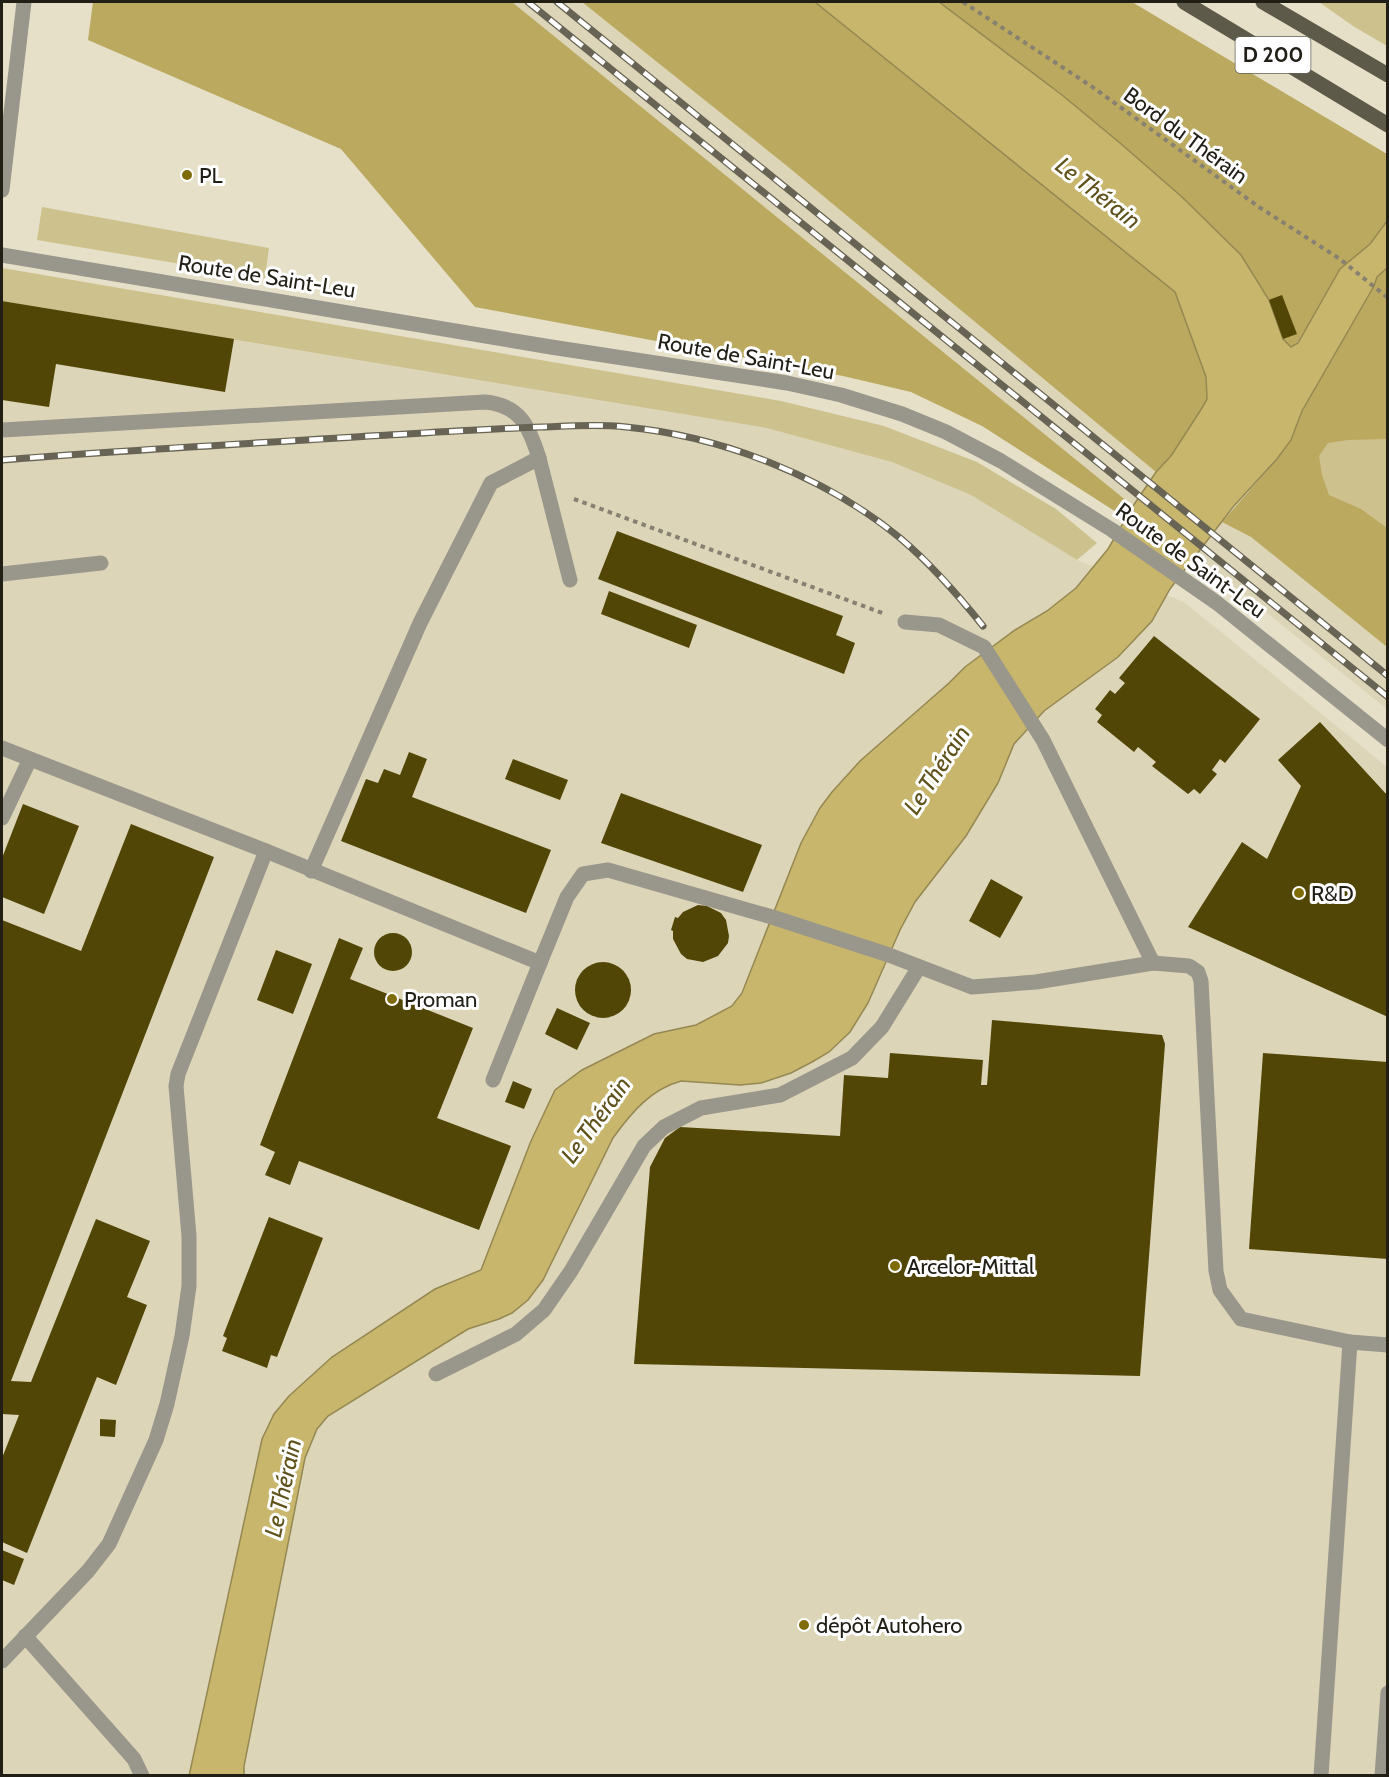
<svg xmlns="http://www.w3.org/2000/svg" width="1389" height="1777" font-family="Cabin,sans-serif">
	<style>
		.built { fill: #ddd5b7 }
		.green { fill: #cdc18e }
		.forest { fill: #baa95f }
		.water { fill: #c7b66c; stroke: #958852; stroke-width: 1.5 }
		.building { fill: #524607 }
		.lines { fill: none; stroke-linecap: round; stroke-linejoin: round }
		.path { stroke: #868171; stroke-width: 4; stroke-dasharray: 4.5 4.5; stroke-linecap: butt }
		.service { stroke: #99968c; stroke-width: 15 }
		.minor { stroke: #99968c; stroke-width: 15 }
		.primary { stroke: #5e5a49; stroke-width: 15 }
		.rail-casing { stroke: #676355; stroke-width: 7 }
		.rail { stroke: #fff; stroke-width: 4.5; stroke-dasharray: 14; stroke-linecap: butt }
		.poi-dot { fill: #806c07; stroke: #fff; stroke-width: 2 }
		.labels { text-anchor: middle; stroke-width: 6; stroke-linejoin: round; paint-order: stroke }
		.shield { fill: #fff; stroke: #64625c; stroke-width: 1.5 }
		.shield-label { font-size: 21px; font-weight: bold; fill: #211e16 }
		.street-label { font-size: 22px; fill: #211e16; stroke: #fff }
		.poi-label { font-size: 22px; fill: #211e16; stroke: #fff; text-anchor: start }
		.water-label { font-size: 24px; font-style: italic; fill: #5e5119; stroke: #fff }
	</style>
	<rect width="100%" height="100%" fill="#e6e0c8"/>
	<!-- built -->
	<g class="built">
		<path d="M512 2H582L787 166 1156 472 1222 522 1251 537 1387 647V709L1133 506Z"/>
		<path d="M2 301 767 428 819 440 892 462 971 495 1077 560 1184 602 1387 767V1775H2Z"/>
	</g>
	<!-- green -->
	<g class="green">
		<path d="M1319 2H1387V46L1353 26Z"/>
		<path d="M42 207 269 248 265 278 37 240Z"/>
		<path d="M2 268 781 401 884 426 977 462 1056 509 1097 543 1077 560 971 495 892 462 767 428 2 301Z"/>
		<path d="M1387 290V559L1266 472 1277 459Z"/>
	</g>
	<!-- forest -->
	<g class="forest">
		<path d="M93 2H512L1133 506 1127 519 982 426 911 392 843 376 475 307 341 149 88 40Z"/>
		<path d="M582 2H815L1175 292 1206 377 1207 399 1202 408 1171 456 1156 472 787 166Z"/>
		<path d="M939 2H1132L1387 154V439L1348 440 1328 443 1319 456 1322 475 1329 495 1361 509 1387 528V647L1251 537 1222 522 1277 459 1291 440 1302 411 1375 284 1291 347 1283 339 1269 300 1241 255 1182 197Z"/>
	</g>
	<!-- water -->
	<path class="water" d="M815 2H939L1062 95 1120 143 1182 197 1241 255 1269 300 1283 339 1291 347 1298 343 1340 269 1370 244 1387 221V268L1377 277 1374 286 1302 411 1291 440 1277 459 1233 507 1170 589 1152 621 1118 657 1044 711 1014 744 998 783 966 836 915 902 900 930 868 1003 850 1032 829 1052 812 1062 791 1073 761 1083 740 1085 681 1081C651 1089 631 1113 613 1138L543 1280 528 1300 512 1313 499 1319 468 1329 328 1416 317 1429 305 1458 244 1766V1775L189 1776 262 1439 274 1414 289 1396 332 1357 435 1289 481 1270 531 1141 555 1090 582 1070 654 1034 696 1025 732 1006 742 993 801 843 820 808 832 792 860 761 949 683 965 667 1015 630 1047 611 1076 588 1108 549 1133 506 1156 472 1171 456 1202 408 1207 399 1206 377 1175 292Z"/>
	<!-- building -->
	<g class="building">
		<path d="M1282 295 1297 334 1283 339 1269 300Z"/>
		<path d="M2 301 234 339 225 392 56 364 49 407 2 400Z"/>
		<path d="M617 531 843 616 836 635 855 643 844 674 598 579Z"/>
		<path d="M609 591 697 625 689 648 601 614Z"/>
		<path d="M1154 636 1260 719 1225 763 1220 759 1212 770 1217 774 1200 794 1194 789 1188 794 1152 766 1156 762 1138 747 1134 752 1097 722 1102 715 1095 709 1110 690 1115 694 1125 683 1119 678Z"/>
		<path d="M1320 722 1388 796V1017L1188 927 1242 842 1267 859 1301 786 1278 760Z"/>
		<path d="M409 752 427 759 412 797 551 850 526 913 341 841 366 779 378 783 384 769 400 775Z"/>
		<path d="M513 759 568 780 560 800 505 779Z"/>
		<path d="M621 793 762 845 743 892 601 843Z"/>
		<path d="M23 804 79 826 44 914 2 897V858Z"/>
		<path d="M131 824 214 857 11 1381 31 1382 96 1219 150 1241 127 1297 147 1305 116 1385 97 1377 27 1553 2 1542V1458L19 1415 2 1414V920L81 951Z"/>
		<path d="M991 879 1023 897 1000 938 969 921Z"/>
		<path d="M698 905 707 906 721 913 726 920 729 936 728 943 718 956 703 962 687 959 681 954 673 939V931L671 930 675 917 678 918 683 912Z"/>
		<circle cx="393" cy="952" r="19"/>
		<path d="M339 938 363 948 350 979 473 1028 437 1118 511 1146 479 1230 299 1161 290 1185 265 1175 275 1152 260 1145Z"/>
		<path d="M276 950 312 964 293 1014 257 1000Z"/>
		<circle cx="603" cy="990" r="28"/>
		<path d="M557 1008 590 1023 577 1050 545 1034Z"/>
		<path d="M992 1020 1162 1035 1165 1044 1140 1376 634 1364 650 1167 665 1138 680 1127 840 1136 844 1075 888 1078 890 1053 983 1060 981 1085H987Z"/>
		<path d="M1263 1053 1388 1062V1259L1249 1249Z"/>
		<path d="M513 1081 532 1089 524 1109 505 1102Z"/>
		<path d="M269 1217 323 1238 277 1357 271 1355 267 1368 222 1351 227 1338 223 1336Z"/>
		<path d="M100 1419 116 1420 115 1437 100 1436Z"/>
		<path d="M2 1550 24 1559 14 1585 2 1580Z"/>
	</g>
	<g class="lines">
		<!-- path -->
		<g class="path">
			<path d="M963 2 1091 86 1259 207 1340 259 1388 298"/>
			<path d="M574 499 885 614"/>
		</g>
		<!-- service -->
		<g class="service">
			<path d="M3 430 485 402C520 405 529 426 539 458L491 483 420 623 311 871"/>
			<path d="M539 458 570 580"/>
			<path d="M2 574 101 563"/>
			<path d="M905 622 939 625 984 647 1043 740 1153 963"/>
			<path d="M2 748 266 851 540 963 493 1080"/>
			<path d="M2 818 30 759"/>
			<path d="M540 963 567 897 583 874 608 870 772 917 889 955 972 987 1036 982 1153 963 1189 966 1198 972 1201 981 1216 1271 1220 1290 1241 1319 1350 1342 1388 1345"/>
			<path d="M436 1374 516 1334 544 1310 571 1271 644 1146 664 1127 701 1108 780 1095 852 1058 882 1027 919 967"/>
			<path d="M25 1636 134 1759 142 1776"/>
			<path d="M2 1661 88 1571 109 1544 156 1440 167 1404 182 1336 189 1286V1236L176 1086 178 1074 266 851"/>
			<path d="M1321 1776 1350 1342"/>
			<path d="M1382 1776 1388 1693"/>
		</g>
		<!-- minor -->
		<g class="minor">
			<path d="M2 190 24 2"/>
			<path d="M2 255 551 347 787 383 841 395 902 414 946 432 1001 461 1112 530 1217 603 1388 740"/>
		</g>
		<!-- primary -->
		<g class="primary">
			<path d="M1184 2 1388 125"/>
			<path d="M1263 2 1388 75"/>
		</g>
		<defs>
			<g id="rail">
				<path d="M528 2 1388 697"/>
				<path d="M557 2 1388 676"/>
				<path d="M2 460C124 450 246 444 369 436 426 433 484 429 542 427 570 426 598 424 626 427 721 436 826 477 900 538 931 564 958 595 983 626"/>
			</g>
		</defs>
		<!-- rail casing -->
		<use href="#rail" class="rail-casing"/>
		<!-- rail -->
		<use href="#rail" class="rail"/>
	</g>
	<!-- markers -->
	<g class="poi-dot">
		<circle cx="187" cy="175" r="6"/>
		<circle cx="1299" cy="893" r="6"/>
		<circle cx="392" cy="999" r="6"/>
		<circle cx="895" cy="1266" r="6"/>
		<circle cx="804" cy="1625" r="6"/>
	</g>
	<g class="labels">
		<!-- shield labels -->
		<rect class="shield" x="1235.5" y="37" width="75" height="36" rx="4.5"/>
		<g class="shield-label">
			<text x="1273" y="62">D 200</text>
		</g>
		<!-- street labels -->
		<g class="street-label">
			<text transform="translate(1186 135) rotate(36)" y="8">Bord du Thérain</text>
			<text transform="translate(267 276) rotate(9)" y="8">Route de Saint-Leu</text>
			<text transform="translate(746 356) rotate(10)" y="8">Route de Saint-Leu</text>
			<text transform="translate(1191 560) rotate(36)" y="8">Route de Saint-Leu</text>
		</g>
		<!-- poi labels -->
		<g class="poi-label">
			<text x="199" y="183">PL</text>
			<text x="1311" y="901">R&amp;D</text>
			<text x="404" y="1007">Proman</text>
			<text x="907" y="1274">Arcelor-Mittal</text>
			<text x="816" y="1633">dépôt Autohero</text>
		</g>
		<!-- water labels -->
		<g class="water-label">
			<text transform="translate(1098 193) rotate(38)" y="8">Le Thérain</text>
			<text transform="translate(937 770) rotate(-57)" y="8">Le Thérain</text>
			<text transform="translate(596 1120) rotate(-54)" y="8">Le Thérain</text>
			<text transform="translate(283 1488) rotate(-78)" y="8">Le Thérain</text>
		</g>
	</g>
	<!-- border -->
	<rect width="1389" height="1777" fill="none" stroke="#211e16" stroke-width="6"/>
</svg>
